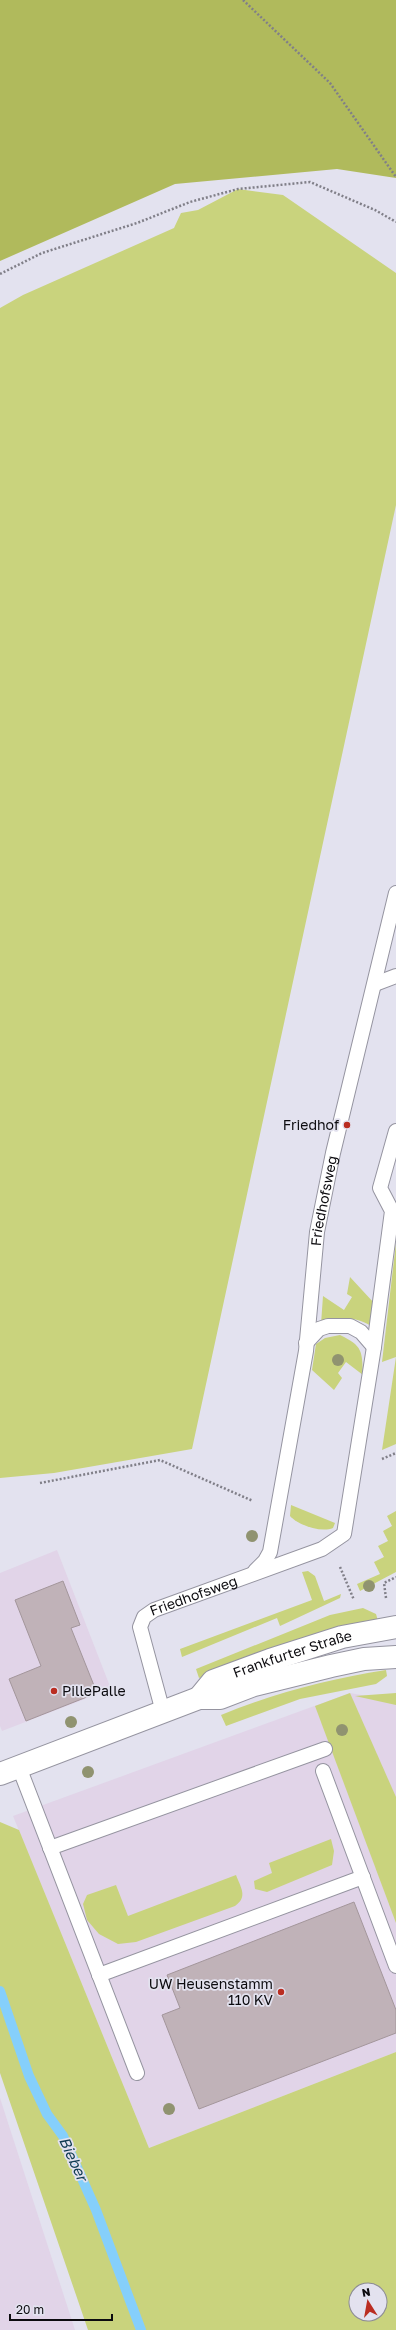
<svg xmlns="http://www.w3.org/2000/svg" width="396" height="2330" font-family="'Golos Text',sans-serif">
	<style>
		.commercial { fill: #e1d4e8 }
		.green { fill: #c9d37d; fill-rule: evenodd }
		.forest { fill: #b0ba5c }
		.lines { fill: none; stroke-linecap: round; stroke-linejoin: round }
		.stream { stroke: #85cffb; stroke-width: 10 }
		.building { fill: #c0b2b8; stroke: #a3969b }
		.service-casing { stroke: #9594a0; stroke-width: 16 }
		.tertiary-casing { stroke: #9594a0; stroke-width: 24 }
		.path { stroke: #807f88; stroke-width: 2.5; stroke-dasharray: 2 2; stroke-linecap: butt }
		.service { stroke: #fff; stroke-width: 14 }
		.tertiary { stroke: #fff; stroke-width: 22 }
		.tree { fill: #909370 }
		.poi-dot { fill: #ba2d21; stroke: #e3e2ef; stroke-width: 1.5 }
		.labels { text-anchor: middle; stroke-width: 3.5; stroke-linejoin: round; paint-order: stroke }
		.poi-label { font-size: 14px; fill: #0c0b0f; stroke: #e3e2ef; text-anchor: end }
		.street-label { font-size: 14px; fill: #0c0b0f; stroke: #e3e2ef }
		.water-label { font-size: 15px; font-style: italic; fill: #103b51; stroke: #e3e2ef }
	</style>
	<rect width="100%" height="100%" fill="#e3e2ef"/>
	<!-- commercial -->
	<g class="commercial">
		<path d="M57 1550 111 1689 2 1731 0 1726V1573Z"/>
		<path d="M350 1693 396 1701V2052L149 2148 13 1816Z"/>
		<path d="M0 2098 75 2330H0Z"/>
	</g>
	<!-- green -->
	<g class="green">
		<path d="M238 189 283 195 396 273V505L192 1449 54 1473 0 1478V308L23 295 174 228 181 213 198 210Z"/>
		<path d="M396 1243V1444L382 1450 396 1357 382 1362Z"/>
		<path d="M350 1277 374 1303 371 1326C352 1315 342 1318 321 1324L323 1296 344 1310 352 1297 347 1294Z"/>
		<path d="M340 1335C363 1346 362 1351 363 1375L346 1362 338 1373 342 1378 334 1390 312 1370 316 1344 325 1338Z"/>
		<path d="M291 1505 335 1523 333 1528C321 1533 298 1525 290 1516Z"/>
		<path d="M396 1511V1572L360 1591 357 1584 380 1574 374 1562 384 1557 378 1546 388 1541 383 1531 392 1526 387 1516Z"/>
		<path d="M308 1571 315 1576 324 1601 341 1594 340 1598 280 1626 277 1618 182 1657 180 1649 312 1600 302 1572Z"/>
		<path d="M363 1608 376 1614 378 1621 307 1638 199 1678 196 1669 330 1615Z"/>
		<path d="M386 1670 387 1676 376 1684 300 1699 226 1726 221 1715C275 1693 329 1679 386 1670Z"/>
		<path d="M350 1693 396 1797V1923L315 1706Z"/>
		<path d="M396 1693V1705L355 1696Z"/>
		<path d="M0 1822 19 1830 149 2148 396 2052V2330H88L0 2073ZM356 2290H380V2314H356Z"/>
		<path d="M331 1839 334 1851 332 1865 267 1892 255 1889 254 1881 272 1873 269 1863Z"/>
		<path d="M236 1875C241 1888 248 1897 235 1906L136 1942 118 1944 99 1934 87 1920 83 1904 87 1895 116 1885 128 1916Z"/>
	</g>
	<!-- forest -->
	<path class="forest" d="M0 0H396V178L337 169 175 184 0 261Z"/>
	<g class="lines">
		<!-- stream -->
		<path class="stream" d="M0 1991 29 2076 47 2114 63 2136 96 2210 141 2330"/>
	</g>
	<!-- building -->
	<g class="building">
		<path d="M63 1581 80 1625 71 1628 97 1693 26 1721 9 1679 41 1666 15 1600Z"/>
		<path d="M354 1902 396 2010V2033L199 2109 162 2015 180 2008 167 1975Z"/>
	</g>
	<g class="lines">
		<defs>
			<g id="service">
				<path d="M375 984 396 976"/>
				<path d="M306 1343 319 1329 328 1326H350L361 1332 374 1347"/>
				<path id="s1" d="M255 1571 265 1561 270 1552 306 1351 317 1232 333 1153 396 893"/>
				<path id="s2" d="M163 1712 140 1627 144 1617 154 1610 322 1549 344 1534 374 1347 392 1211 380 1188 396 1131"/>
				<path d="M19 1767 137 2073"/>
				<path d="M323 1771 396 1966"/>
				<path d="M50 1848 325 1749"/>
				<path d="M99 1975 363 1877"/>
			</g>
			<g id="tertiary">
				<path id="s3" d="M199 1698 213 1681 270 1660 342 1637 396 1627"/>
				<path d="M0 1774 199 1698H220L254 1685 331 1666 364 1659 396 1657"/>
			</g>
		</defs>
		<!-- service casing -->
		<use href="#service" class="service-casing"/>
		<!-- tertiary casing -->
		<use href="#tertiary" class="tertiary-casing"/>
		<!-- path -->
		<g class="path">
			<path d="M243 0 330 83 396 177"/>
			<path d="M0 274 42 253 137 223 190 202 238 189 310 182 375 210 396 222"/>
			<path d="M382 1459 396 1453"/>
			<path d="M40 1483 160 1460 253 1501"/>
			<path d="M340 1567 354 1600"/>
			<path d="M386 1598 384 1583 396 1577"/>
		</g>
		<!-- service -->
		<use href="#service" class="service"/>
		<!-- tertiary -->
		<use href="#tertiary" class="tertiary"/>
	</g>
	<!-- trees -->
	<g class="tree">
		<circle cx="338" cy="1360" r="6"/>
		<circle cx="252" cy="1536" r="6"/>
		<circle cx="369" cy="1586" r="6"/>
		<circle cx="71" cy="1722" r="6"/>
		<circle cx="342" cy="1730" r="6"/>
		<circle cx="88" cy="1772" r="6"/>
		<circle cx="169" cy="2109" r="6"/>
	</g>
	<!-- markers -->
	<g class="poi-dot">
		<circle cx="347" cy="1125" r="4"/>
		<circle cx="54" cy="1691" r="4"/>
		<circle cx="281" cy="1992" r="4"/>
	</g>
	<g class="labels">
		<!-- poi labels -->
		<g class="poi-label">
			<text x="339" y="1130">Friedhof</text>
			<text x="62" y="1696" text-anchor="start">PillePalle</text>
			<text x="273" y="1989">UW Heusenstamm<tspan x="273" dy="16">110 KV</tspan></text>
		</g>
		<!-- street labels -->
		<g class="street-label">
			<text dy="5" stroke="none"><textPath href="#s1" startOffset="380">Friedhofsweg</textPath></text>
			<text dy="5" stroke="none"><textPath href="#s2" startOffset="153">Friedhofsweg</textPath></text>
			<text dy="5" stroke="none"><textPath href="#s3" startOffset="106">Frankfurter Straße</textPath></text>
		</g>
		<!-- water labels -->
		<g class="water-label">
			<text transform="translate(73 2159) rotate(65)" y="5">Bieber</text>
		</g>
	</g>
	<!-- north arrow -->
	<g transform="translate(368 2302) rotate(349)"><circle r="19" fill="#e3e2ef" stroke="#8d8c95"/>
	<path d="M0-3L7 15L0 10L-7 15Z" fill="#ba2d21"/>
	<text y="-6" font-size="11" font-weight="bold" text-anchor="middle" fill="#0c0b0f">N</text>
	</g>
	<!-- scale -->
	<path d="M10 2314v6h102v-6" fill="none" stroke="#0c0b0f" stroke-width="2"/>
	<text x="16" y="2314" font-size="12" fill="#0c0b0f" stroke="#e3e2ef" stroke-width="3" paint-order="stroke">20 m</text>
</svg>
